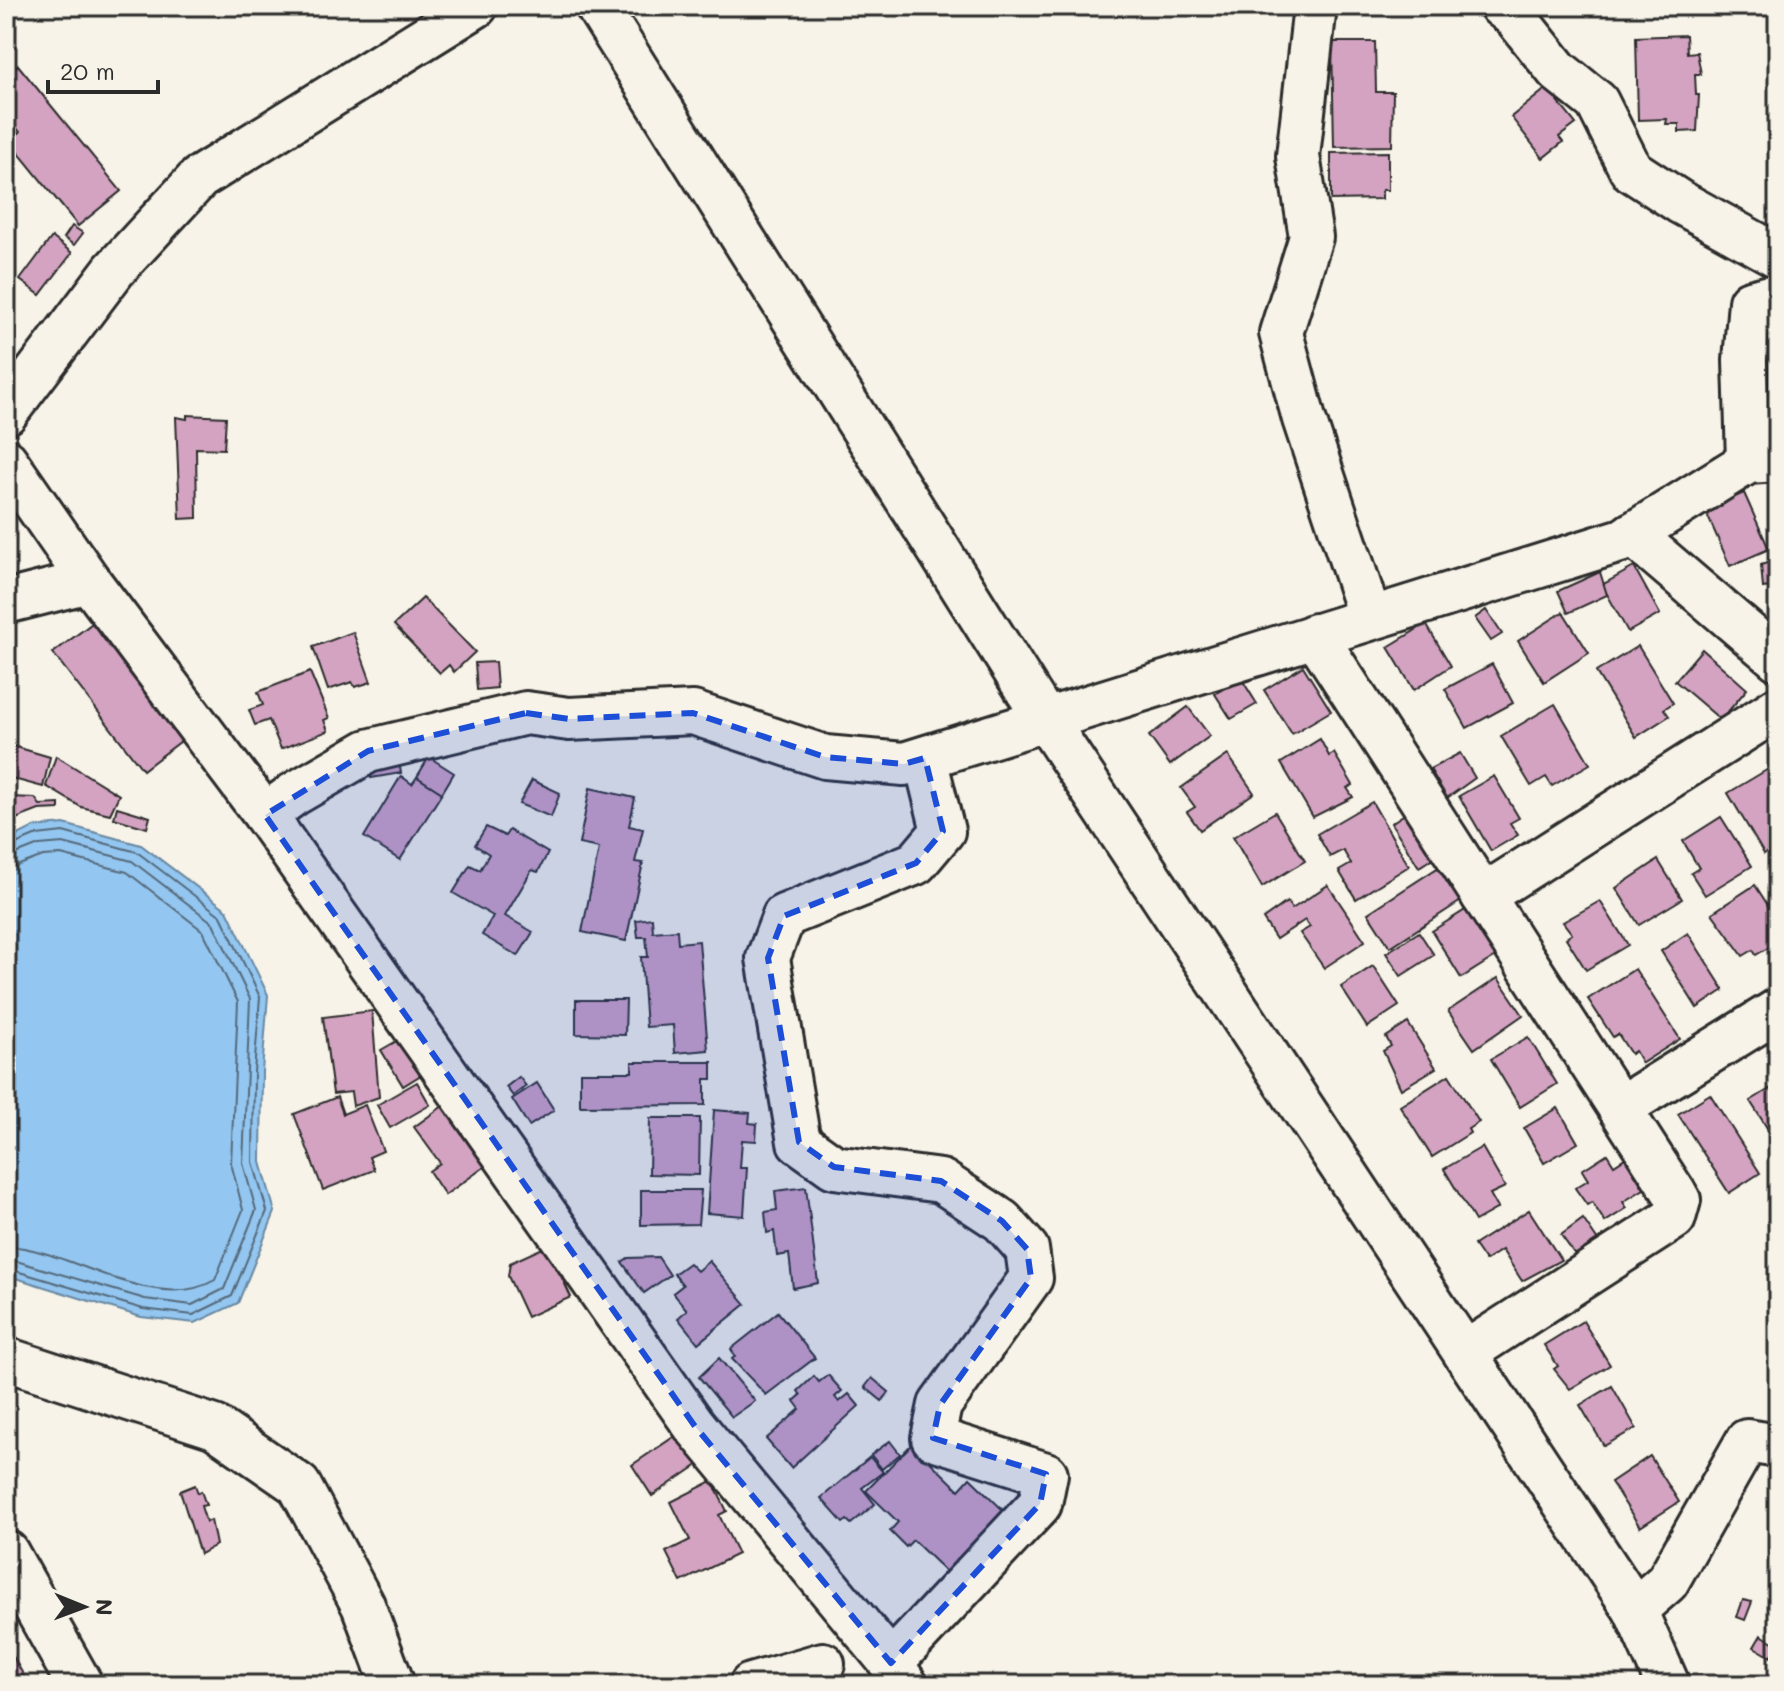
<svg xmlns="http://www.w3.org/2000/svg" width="1784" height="1691" font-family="Mali,sans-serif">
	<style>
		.water { fill: #93c6f0; stroke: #6988a1; stroke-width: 2 }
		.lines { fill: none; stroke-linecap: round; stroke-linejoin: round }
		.shore { stroke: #55697a; stroke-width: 2 }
		.building { fill: #d3a3c1; stroke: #2b2b2b; stroke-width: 2 }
		.minor-casing { stroke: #2b2b2b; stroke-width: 48 }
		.primary-casing { stroke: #2b2b2b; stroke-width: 50 }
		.minor { stroke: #f7f3e8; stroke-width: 42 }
		.primary { stroke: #f7f3e8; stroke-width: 44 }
		.marked { fill: #1d4ed8; fill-opacity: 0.2; stroke: #1d4ed8; stroke-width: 6; stroke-dasharray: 16 10; stroke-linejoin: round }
	</style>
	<rect width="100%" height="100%" fill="#f7f3e8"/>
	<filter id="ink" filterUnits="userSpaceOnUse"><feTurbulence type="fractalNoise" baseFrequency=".0125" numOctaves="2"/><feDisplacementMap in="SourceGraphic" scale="16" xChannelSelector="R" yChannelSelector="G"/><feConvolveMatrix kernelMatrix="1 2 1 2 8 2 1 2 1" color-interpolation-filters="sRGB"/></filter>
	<g filter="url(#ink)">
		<!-- water -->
		<path class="water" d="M64 824 141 845 227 910 268 995 262 1072 261 1162 275 1212 238 1303 195 1323 141 1317 6 1275V841L34 827Z"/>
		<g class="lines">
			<!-- shore -->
			<g class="shore">
				<path d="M6 848 37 835 63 832 137 852 221 916 260 997 254 1072 253 1162 267 1211 232 1296 193 1315 143 1309 6 1268"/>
				<path d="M6 858 39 845 63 843 132 861 213 923 250 999 243 1163 256 1210 224 1289 192 1305 145 1299 6 1258"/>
				<path d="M6 870 43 856 61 855 127 872 203 931 238 1002 231 1163 243 1210 215 1280C153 1316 71 1248 6 1246"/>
			</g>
		</g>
		<!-- building -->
		<g class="building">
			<path d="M1686 35 1687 53 1697 52 1701 74H1695L1696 95H1699L1697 131 1679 132V124H1666L1667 119 1638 120 1636 37Z"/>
			<path d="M1332 42H1375L1376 92H1393L1392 146 1334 147Z"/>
			<path d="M18 65 121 191 78 226 9 141 20 132 6 115V76Z"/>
			<path d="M1547 88 1576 124 1559 137 1563 142 1543 158 1511 117Z"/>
			<path d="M1388 152V190H1382V199L1331 200V153Z"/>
			<path d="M72 226 83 233 74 245 64 238Z"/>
			<path d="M52 237 72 253 40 295 20 280Z"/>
			<path d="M187 415 226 417 224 449 196 448 197 518 180 519 176 417 187 419Z"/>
			<path d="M1744 493 1769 549 1730 566 1705 510Z"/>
			<path d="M1778 559V609L1776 586 1763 588 1761 565Z"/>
			<path d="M1634 567 1660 614 1628 632 1602 585Z"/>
			<path d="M1600 572 1607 595 1568 613 1558 591Z"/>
			<path d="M423 598 475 652 454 672 449 665 440 673 394 625Z"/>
			<path d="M1486 610 1502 634 1491 641 1475 618Z"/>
			<path d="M1563 612 1589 653 1544 682 1518 641Z"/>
			<path d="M95 621 185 738 143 770 53 653Z"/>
			<path d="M1426 624 1451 666 1414 690 1388 647Z"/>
			<path d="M353 632 371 682 355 687 352 682 328 690 313 647Z"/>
			<path d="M1638 646 1673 703 1664 709 1669 716 1636 737 1596 672Z"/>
			<path d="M1702 649 1747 689 1721 720 1675 681Z"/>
			<path d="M495 662 497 688 477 690 475 663Z"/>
			<path d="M1492 664 1513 703 1467 728 1445 689Z"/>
			<path d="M1303 666 1331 711 1292 734 1264 690Z"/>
			<path d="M310 672 329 718 324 720 328 731 281 749 269 720 255 725 249 710 263 705 258 692Z"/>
			<path d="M1241 678 1257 704 1231 719 1215 694Z"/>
			<path d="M1555 704 1590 764 1552 786 1546 777 1531 786 1501 736Z"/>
			<path d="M1188 707 1210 736 1170 765 1149 736Z"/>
			<path d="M1320 739 1329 756 1334 753 1353 785 1347 788 1353 797 1313 817 1281 763Z"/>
			<path d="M6 744 50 757 43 787 6 777Z"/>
			<path d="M1460 753 1475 778 1447 798 1430 769Z"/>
			<path d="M1228 755 1254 793 1200 830 1187 812 1195 807 1181 788Z"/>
			<path d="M56 756 119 795 110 814 81 807 46 786Z"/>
			<path d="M398 757 401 773 371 778 369 762Z"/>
			<path d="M429 757 454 773 442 793 417 777Z"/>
			<path d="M1770 768 1778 781V846L1764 854 1728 793Z"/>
			<path d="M401 776 412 784 417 777 442 793 400 860 364 837Z"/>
			<path d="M1494 776 1519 818 1510 823 1518 835 1491 851 1459 796Z"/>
			<path d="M532 780 560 793 551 817 519 804Z"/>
			<path d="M590 788 635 798 629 826 643 829 635 862 643 863 626 941 582 932 599 848 579 844Z"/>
			<path d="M9 797 35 798 40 805 59 804V809L39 810 8 822 12 829 6 831Z"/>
			<path d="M1372 802 1409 866 1356 899 1339 871 1351 864 1343 850 1330 857 1317 834Z"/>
			<path d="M117 807 150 817 147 828 114 818Z"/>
			<path d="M1414 808 1442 852 1419 867 1391 823Z"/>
			<path d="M1275 812 1305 861 1262 887 1233 837Z"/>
			<path d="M1721 817 1752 866 1705 895 1691 873 1699 868 1683 841Z"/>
			<path d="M486 827 505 836 509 830 548 853 538 872 532 870 505 916 533 932 518 956 482 935 493 916 453 893 470 865 480 870 489 854 475 845Z"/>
			<path d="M1658 860 1682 899 1639 925 1616 888Z"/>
			<path d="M1439 867 1461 901 1390 947 1368 913Z"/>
			<path d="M1328 885 1365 941 1324 968 1300 933 1310 927 1305 920 1276 939 1263 919 1287 902 1292 909Z"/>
			<path d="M1755 885 1778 921V942L1756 955 1753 950 1743 956 1712 913Z"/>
			<path d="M1600 901 1628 945 1586 970 1566 938 1572 934 1563 922Z"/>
			<path d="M1467 909 1496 956 1461 978 1432 931Z"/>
			<path d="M652 918 653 932 677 930 678 943 699 941 708 1050 675 1053 673 1025 646 1027 641 957H648L646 937H638L636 920Z"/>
			<path d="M1419 932 1434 955 1401 976 1386 953Z"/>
			<path d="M1688 933 1724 990 1697 1008 1661 951Z"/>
			<path d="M1373 966 1399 1006 1367 1027 1341 987Z"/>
			<path d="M1635 969 1680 1039 1642 1063 1635 1051 1631 1054 1618 1034 1613 1037 1588 999Z"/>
			<path d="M1498 978 1523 1015 1474 1049 1448 1011Z"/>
			<path d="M576 1000H626L625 1035 576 1034Z"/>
			<path d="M372 1011 379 1097 353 1106 351 1092 333 1094 323 1017Z"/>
			<path d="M1408 1023 1436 1068 1401 1089 1383 1051 1391 1046 1386 1037Z"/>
			<path d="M1528 1037 1557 1084 1520 1107 1491 1059Z"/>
			<path d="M402 1038 424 1073 403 1086 381 1050Z"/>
			<path d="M632 1062H712V1079H705V1105L580 1106V1072H632Z"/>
			<path d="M1449 1075 1479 1122 1468 1129 1470 1133 1432 1157 1400 1106Z"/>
			<path d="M519 1077 526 1086 513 1096 506 1087Z"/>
			<path d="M417 1082 430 1105 390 1128 377 1105Z"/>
			<path d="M537 1083 554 1110 529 1126 512 1099Z"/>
			<path d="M1776 1085 1778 1088V1145L1750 1101Z"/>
			<path d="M1710 1094 1760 1173 1729 1193 1678 1114Z"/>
			<path d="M337 1097 343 1114 365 1105 383 1151 369 1157 374 1170 323 1190 294 1114Z"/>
			<path d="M447 1103 490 1163 445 1195 429 1171 440 1163 414 1127Z"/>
			<path d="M1558 1108 1578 1143 1544 1163 1524 1128Z"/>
			<path d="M714 1110 750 1113 749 1123 757 1124 756 1141 742 1140 740 1168H747L744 1216 707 1213Z"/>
			<path d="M650 1118H700L699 1175 649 1174Z"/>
			<path d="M1482 1147 1505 1187 1490 1194 1498 1208 1475 1221 1444 1169Z"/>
			<path d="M1607 1154 1614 1165 1625 1158 1644 1189 1623 1202 1627 1208 1605 1222 1592 1202 1587 1205 1575 1188 1588 1180 1582 1170Z"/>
			<path d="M806 1187 818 1283 793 1288 789 1254 777 1256 774 1231 767 1233 765 1212 777 1210 775 1191Z"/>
			<path d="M641 1190H701L698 1224 641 1225Z"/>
			<path d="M1529 1210 1561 1260 1522 1281 1502 1250 1485 1261 1474 1245Z"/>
			<path d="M1583 1219 1598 1241 1576 1256 1561 1235Z"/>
			<path d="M547 1246 571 1297 527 1317 508 1276 510 1263Z"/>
			<path d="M658 1257 670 1275 644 1293 622 1262 628 1258Z"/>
			<path d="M709 1261 746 1304 698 1343 678 1318 687 1310 673 1293 683 1285 674 1274 689 1263 697 1271Z"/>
			<path d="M778 1312 815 1358 766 1395 732 1359 735 1356 731 1349Z"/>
			<path d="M1583 1321 1610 1365 1570 1389 1554 1369 1558 1366 1544 1345Z"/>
			<path d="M719 1358 755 1401 732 1417 699 1377Z"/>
			<path d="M828 1375 842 1391 835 1397 839 1402 849 1394 859 1406 791 1468 766 1439 800 1409 794 1401 801 1395 798 1391 814 1376 819 1382Z"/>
			<path d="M872 1378 889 1392 882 1401 865 1387Z"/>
			<path d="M1612 1386 1636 1428 1604 1446 1580 1405Z"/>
			<path d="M681 1432 702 1462 652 1496 632 1465Z"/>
			<path d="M890 1441 900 1454 882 1469 871 1455Z"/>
			<path d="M912 1444 959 1490 970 1478 1005 1512 946 1572 913 1540 906 1547 890 1531 898 1522 866 1491Z"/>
			<path d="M1650 1456 1679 1502 1640 1527 1611 1482Z"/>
			<path d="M870 1457 883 1472 862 1488 875 1504 851 1524 847 1520 843 1523 821 1498Z"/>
			<path d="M712 1481 727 1511 719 1515 738 1554 681 1582 666 1552 690 1540 671 1502Z"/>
			<path d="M195 1485 198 1493 201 1491 206 1505 201 1506 206 1522 211 1520 216 1545 200 1554 180 1491Z"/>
			<path d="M1743 1600 1752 1602 1745 1620 1737 1617Z"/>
			<path d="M1761 1635 1778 1645 1771 1657 1754 1647Z"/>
			<path d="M6 1644 29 1685H6Z"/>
		</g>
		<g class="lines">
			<defs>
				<g id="minor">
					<path d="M597 6 1045 719 1635 1610 1667 1582 1747 1441 1778 1446"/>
					<path d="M1315 6 1298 156 1311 237 1281 333 1304 419 1370 618"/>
					<path d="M1501 6 1515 17 1558 71 1597 102 1631 170 1680 202 1778 256"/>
					<path d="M6 413 114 270 199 178 476 6"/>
					<path d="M6 461 89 581 265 815 694 1425 891 1663"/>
					<path d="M1748 462 1745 360 1750 302 1778 295"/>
					<path d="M1632 534 1778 659"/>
					<path d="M6 602 89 581"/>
					<path d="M1315 635 1679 1200 1674 1218 1465 1353"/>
					<path d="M265 815 294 794 368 751 526 713 569 719 693 713 825 757 904 764 1623 540 1748 462 1778 460"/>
					<path d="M1483 896 1778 708"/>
					<path d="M1620 1108 1778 1010"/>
					<path d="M6 1359 215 1427 299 1485 363 1605 393 1685"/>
					<path d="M1635 1610 1668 1685"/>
					<path d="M751 1685 823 1664"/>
					<path d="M906 1685 891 1663 1040 1504 1046 1474 933 1438 940 1405 1031 1278 1027 1249 1002 1221 941 1181 834 1167 799 1142 768 958 784 916 916 863 943 831 925 758"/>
				</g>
				<path id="primary" d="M6 1553 80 1685"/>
			</defs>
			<!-- minor casing -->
			<use href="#minor" class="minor-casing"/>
			<!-- primary casing -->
			<use href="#primary" class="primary-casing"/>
			<!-- minor -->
			<use href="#minor" class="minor"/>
			<!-- primary -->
			<use href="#primary" class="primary"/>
		</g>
	</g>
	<!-- marked area -->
	<path class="marked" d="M526 713 569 719 693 713 825 757 904 764 925 758 943 831 916 863 784 916 768 958 799 1142 834 1167 941 1181 1002 1221 1027 1249 1031 1278 940 1405 933 1438 1046 1474 1040 1504 891 1663 694 1425 265 815 368 751Z"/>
	<!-- margin -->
	<rect width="1784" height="1691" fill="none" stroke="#f7f3e8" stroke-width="32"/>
	<rect x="16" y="16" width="1752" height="1659" fill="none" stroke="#2b2b2b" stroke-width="3" filter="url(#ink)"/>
	<!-- north arrow -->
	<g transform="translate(84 1607) rotate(91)" stroke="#f7f3e8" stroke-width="6" paint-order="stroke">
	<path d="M0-6L14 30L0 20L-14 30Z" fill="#2b2b2b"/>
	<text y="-12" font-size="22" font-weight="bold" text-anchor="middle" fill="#2b2b2b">N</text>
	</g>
	<!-- scale -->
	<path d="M48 80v12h110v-12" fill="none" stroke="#2b2b2b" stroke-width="4"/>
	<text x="60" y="80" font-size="24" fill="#2b2b2b" stroke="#f7f3e8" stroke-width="6" paint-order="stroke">20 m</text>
</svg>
